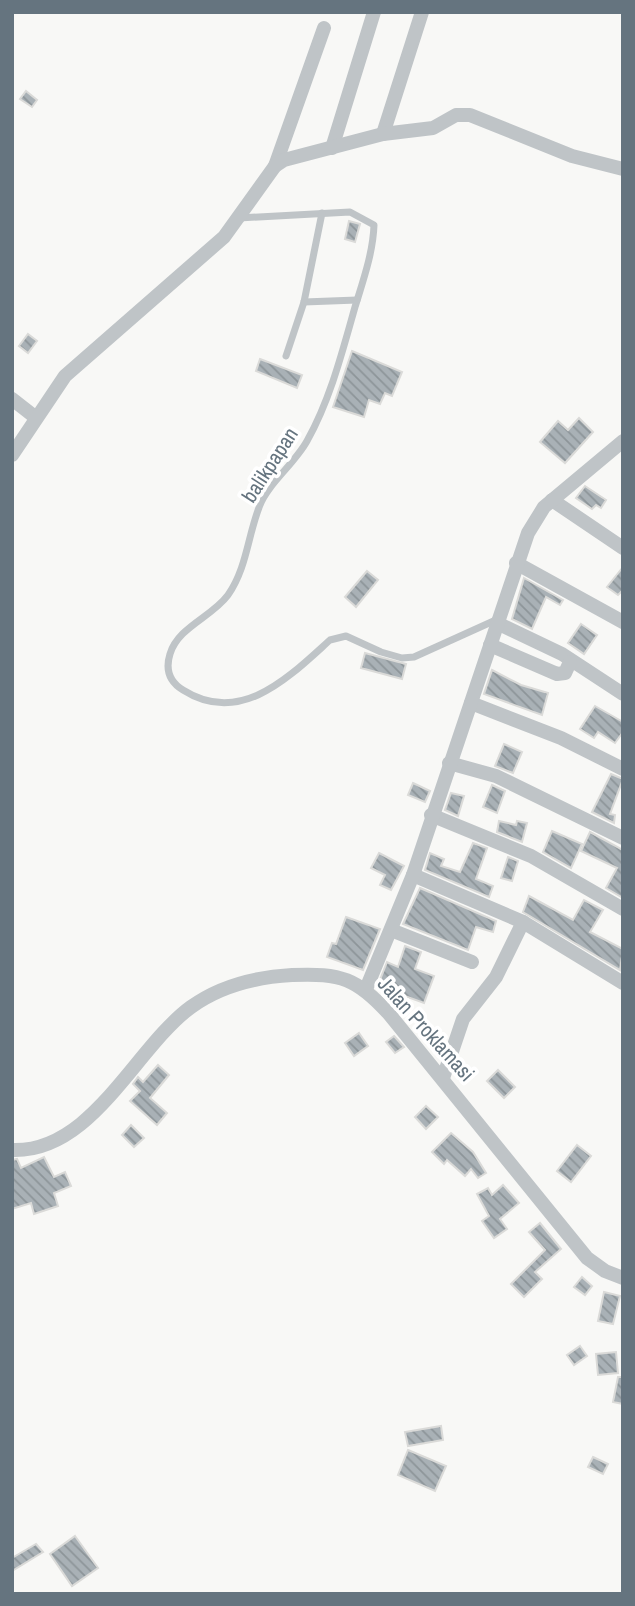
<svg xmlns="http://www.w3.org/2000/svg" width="635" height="1606" font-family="'Archivo Narrow',sans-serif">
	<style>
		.building { fill: url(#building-back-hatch); stroke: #dadad8; stroke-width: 2 }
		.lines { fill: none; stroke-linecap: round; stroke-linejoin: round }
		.lane { stroke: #bfc4c7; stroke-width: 7 }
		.street { stroke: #bfc4c7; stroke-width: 14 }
		.labels { text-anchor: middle; stroke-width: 7; stroke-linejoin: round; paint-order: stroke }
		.street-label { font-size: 21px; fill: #65747f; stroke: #fff }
	</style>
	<defs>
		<pattern id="building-back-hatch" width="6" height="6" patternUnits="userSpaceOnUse" patternTransform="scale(1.75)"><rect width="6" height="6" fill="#a9b1b6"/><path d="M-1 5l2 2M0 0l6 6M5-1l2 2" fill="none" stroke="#8d9599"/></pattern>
	</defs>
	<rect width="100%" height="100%" fill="#f8f8f6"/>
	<!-- building -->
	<g class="building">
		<path d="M26 91 37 100 32 107 20 99Z"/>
		<path d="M349 221 360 224 355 242 345 239Z"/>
		<path d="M28 334 37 341 28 353 19 346Z"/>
		<path d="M352 351 402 372 392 396 385 393 380 404 369 400 364 417 333 407Z"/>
		<path d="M260 359 302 375 297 388 256 371Z"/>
		<path d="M579 418 593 432 565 463 540 442 558 421 568 430Z"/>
		<path d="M585 486 606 500 601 508 596 505 592 509 576 498Z"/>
		<path d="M623 567V590L618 595 607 587Z"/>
		<path d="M367 571 378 580 356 607 345 597Z"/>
		<path d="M524 578 563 600 560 605 546 597 532 629 512 619Z"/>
		<path d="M581 624 597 635 584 654 568 643Z"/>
		<path d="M365 653 406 664 402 679 361 668Z"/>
		<path d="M492 670 521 685 548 693 542 715 484 694Z"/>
		<path d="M595 706 623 722V732L615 743 598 732 594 738 580 729Z"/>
		<path d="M504 744 522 752 513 773 495 766Z"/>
		<path d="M611 774 623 779 610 814 615 815 614 823 592 812Z"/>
		<path d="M413 783 430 791 425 802 408 795Z"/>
		<path d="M492 785 505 791 497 813 483 807Z"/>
		<path d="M451 793 464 796 458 816 445 810Z"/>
		<path d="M499 821 516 825 517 821 527 823 522 842 497 832Z"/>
		<path d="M552 831 582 844 571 868 543 852Z"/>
		<path d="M590 832 623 850V898L606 888 617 868 581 851Z"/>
		<path d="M473 843 487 848 476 879 493 886 489 897 425 870 430 853 444 859 441 866 460 872Z"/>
		<path d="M379 853 404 866 391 890 380 885 385 875 371 868Z"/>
		<path d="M508 857 518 861 512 881 501 878Z"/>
		<path d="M420 888 496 921 493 932 476 927 468 950 403 924Z"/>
		<path d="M529 896 573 920 584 900 603 910 590 932 623 949 620 970 523 912Z"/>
		<path d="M346 917 380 929 363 970 327 957 332 943 336 944Z"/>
		<path d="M405 946 421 952 415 969 434 976 424 1003 405 996 404 999 378 985 387 962 398 967Z"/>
		<path d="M359 1033 368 1046 354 1056 345 1043Z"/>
		<path d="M394 1036 404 1047 395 1053 386 1042Z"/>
		<path d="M158 1065 169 1075 150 1098 167 1113 157 1125 130 1101 140 1091 133 1084 138 1077 143 1082Z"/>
		<path d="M498 1070 515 1087 504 1098 487 1081Z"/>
		<path d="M426 1106 438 1117 426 1129 415 1117Z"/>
		<path d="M131 1125 144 1138 134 1147 122 1135Z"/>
		<path d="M451 1133 473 1152 486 1173 478 1178 471 1169 465 1176 447 1160 444 1164 432 1152Z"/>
		<path d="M577 1145 591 1156 571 1182 557 1171Z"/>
		<path d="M44 1157 54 1177 65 1172 71 1186 54 1193 58 1206 34 1214 31 1203 12 1209V1160L17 1159 21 1168Z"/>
		<path d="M503 1185 519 1203 500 1219 507 1229 494 1238 482 1221 489 1216 477 1194 488 1188 492 1195Z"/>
		<path d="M540 1223 561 1249 535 1272 542 1279 524 1297 511 1284 545 1250 529 1232Z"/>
		<path d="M582 1277 592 1286 585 1295 574 1287Z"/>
		<path d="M604 1292 620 1296 613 1324 598 1321Z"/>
		<path d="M580 1346 587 1356 574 1365 567 1355Z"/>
		<path d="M616 1352 618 1373 598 1375 596 1354Z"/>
		<path d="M618 1377H623V1404L613 1402Z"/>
		<path d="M441 1426 443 1440 408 1446 405 1432Z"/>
		<path d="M408 1450 446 1466 435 1491 398 1475Z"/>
		<path d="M593 1457 608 1464 603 1474 588 1467Z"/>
		<path d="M75 1536 98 1568 72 1586 50 1554Z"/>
		<path d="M36 1544 43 1552 12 1571V1558Z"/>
	</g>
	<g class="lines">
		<!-- lane -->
		<g class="lane">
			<path d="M239 218 350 212 374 225C373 253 363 281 355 307 342 353 330 400 307 441 295 463 268 484 260 505 248 534 247 568 228 595 212 617 178 627 170 654 165 670 170 682 183 690 241 727 290 676 330 640L346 636 381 652 402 658 414 657 498 619"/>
			<path d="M304 302 357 300"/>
			<path d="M286 356 304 302 322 213"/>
		</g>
		<!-- street -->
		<g class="street">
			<path d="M383 134 422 12"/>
			<path d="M332 148 374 12"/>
			<path d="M275 166 324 28"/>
			<path d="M12 399 35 417"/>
			<path d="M12 455 65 376 224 237 275 166 284 160 383 134 433 128 456 115H470L572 156 623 169"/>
			<path d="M552 500 623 548"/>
			<path d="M516 563 623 622"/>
			<path d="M497 623 562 654 623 694"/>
			<path d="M490 645 557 674 565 673 570 662"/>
			<path d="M471 703 561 738 623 769"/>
			<path d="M449 763 496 776 623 838"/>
			<path d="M431 815 531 856 623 909"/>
			<path d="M413 875 523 922"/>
			<path d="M391 930 472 962"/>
			<path d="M366 989 413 875 528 533 544 507 623 441"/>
			<path d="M443 1078 463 1019 496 977 523 922 623 983"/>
			<path d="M12 1150C92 1153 135 1048 191 1007 220 986 257 977 292 975 341 973 357 978 390 1015L587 1258 605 1271 623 1278"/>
		</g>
	</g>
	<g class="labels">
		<!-- street labels -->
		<g class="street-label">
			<text transform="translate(270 465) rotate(-57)" y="7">balikpapan</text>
			<text transform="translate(426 1029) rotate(48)" y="7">Jalan Proklamasi</text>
		</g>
	</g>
	<!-- border -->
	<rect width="635" height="1606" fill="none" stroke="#65747f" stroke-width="28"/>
</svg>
